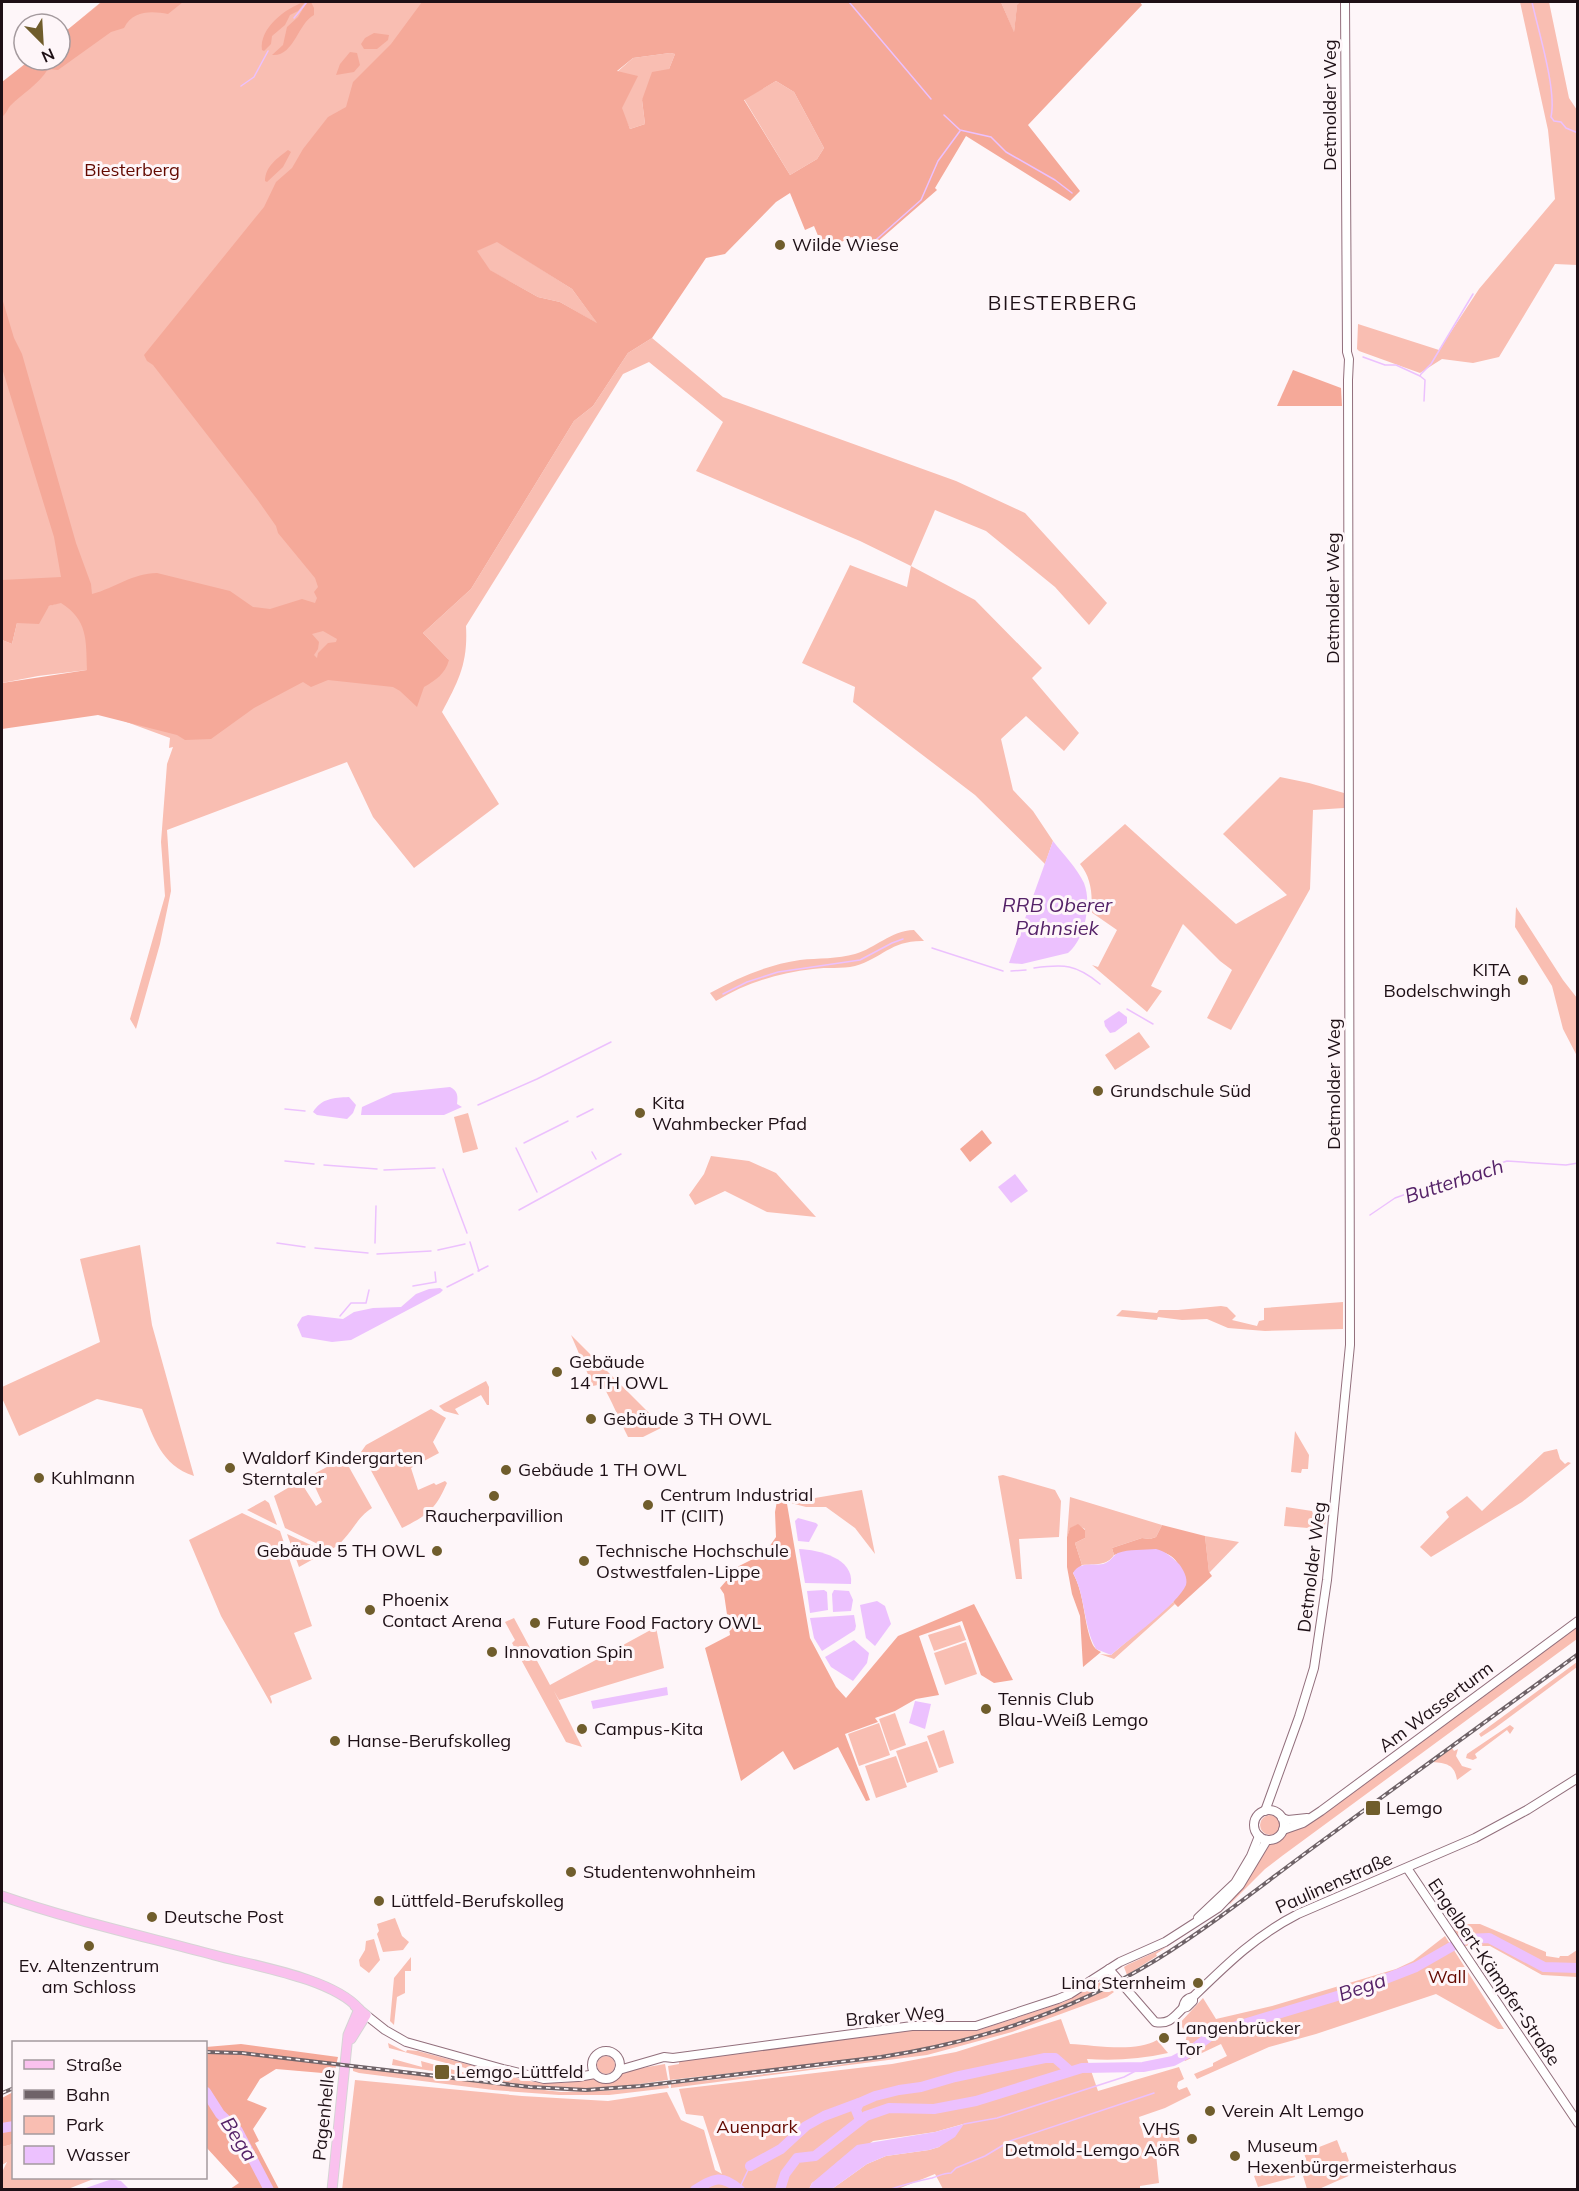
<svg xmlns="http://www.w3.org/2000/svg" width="1579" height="2191" font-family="Mulish,sans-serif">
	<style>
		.green { fill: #f9beb2 }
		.forest { fill: #f5a999; fill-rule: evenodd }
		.water { fill: #ecc1fe }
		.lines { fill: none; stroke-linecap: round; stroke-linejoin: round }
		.stream { stroke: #ecc1fe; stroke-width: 1.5 }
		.river { stroke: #ecc1fe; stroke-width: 10 }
		.minor-casing { stroke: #926f7c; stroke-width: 10 }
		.major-casing { stroke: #d6d4d5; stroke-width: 11 }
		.minor { stroke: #fff; stroke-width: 8 }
		.major { stroke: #fac1ee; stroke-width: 9 }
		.rail-casing { stroke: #6f6368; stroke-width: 4 }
		.rail { stroke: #fef6f9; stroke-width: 1.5; stroke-dasharray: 4.5; stroke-linecap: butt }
		.poi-dot { fill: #705d2c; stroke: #fef6f9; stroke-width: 2 }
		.labels { text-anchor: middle; stroke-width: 6; stroke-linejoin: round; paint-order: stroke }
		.street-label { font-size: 18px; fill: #1e1016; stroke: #fef6f9 }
		.park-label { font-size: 18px; fill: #630900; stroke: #fef6f9 }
		.poi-label { font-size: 18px; fill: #1e1016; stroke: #fef6f9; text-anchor: start }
		.neighbourhood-label { font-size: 20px; letter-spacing: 1.5px; fill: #1e1016; stroke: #fef6f9 }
		.water-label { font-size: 20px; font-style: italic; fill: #552268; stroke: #fef6f9 }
	</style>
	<rect width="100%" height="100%" fill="#fef6f9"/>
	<!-- green -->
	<g class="green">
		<path d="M101 2H527L417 135 414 641 449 660 423 633 471 589 574 421 593 406 628 353 652 338 723 397 956 481 1025 513 1107 603 1089 625 1055 587 986 531 935 510 911 566 975 600 1042 668 1032 678 1079 733 1064 751 1026 716 1001 739 1013 790 1033 811 1053 841 1045 864 975 795 853 702 855 687 802 663 850 565 907 587 911 566 860 541 696 471 723 422 649 362 623 374 466 626C468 663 459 680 442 712L499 804 414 868 373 817 347 762 167 830 171 891 160 944 136 1029 130 1019 165 896 161 842 167 764 173 747 169 748 170 738 102 713 87 664V670L38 676 2 683V640L12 644 17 623 49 606 58 603 2 611V82L60 60V36Z"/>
		<path d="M1001 2H1020L1017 6 1014 33Z"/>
		<path d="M1520 2H1549L1569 98 1577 110V265L1555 264 1499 357 1473 363 1442 359 1420 373 1359 351 1357 349 1358 324 1439 350 1479 289 1555 199 1548 130Z"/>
		<path d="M670 53 675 54 669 69 642 100 645 124 630 129 621 109 617 72 633 58Z"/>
		<path d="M776 81 794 92 824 148 817 159 790 175 744 99Z"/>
		<path d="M497 241 572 289 598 324 560 302 538 297 489 270 476 251Z"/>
		<path d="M1280 777 1309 783 1344 793V808L1313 810 1310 889 1231 1030 1207 1018 1232 970 1220 961 1183 924 1151 986 1162 991 1147 1012 1092 965 1098 967 1117 930 1091 912C1093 895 1091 877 1080 864L1125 824 1236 924 1287 895 1223 834Z"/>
		<path d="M1516 907 1563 980 1577 998V1056L1563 1029 1552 986 1515 927Z"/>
		<path d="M914 930 924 941C891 940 883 958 855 966 842 969 827 967 813 969 778 973 746 983 716 1001L710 993C739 977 767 965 800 960 818 958 838 959 855 954 876 948 890 931 914 930Z"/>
		<path d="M1139 1032 1150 1047 1115 1070 1105 1055Z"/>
		<path d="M468 1113 478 1149 463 1153 454 1117Z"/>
		<path d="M711 1156 749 1161 776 1173 816 1217 767 1212 725 1191 695 1205 689 1195 704 1174Z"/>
		<path d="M140 1245 152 1325 194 1476C161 1465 154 1438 142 1409L97 1399 19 1436 2 1398V1387L100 1342 80 1259Z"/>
		<path d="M1343 1302V1329L1265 1331 1228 1328 1207 1319 1182 1320 1158 1317 1157 1320 1116 1316 1122 1310 1157 1313 1159 1310H1178L1221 1306 1227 1307 1236 1316 1232 1320 1257 1326 1259 1321 1264 1320V1308Z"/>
		<path d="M571 1335 663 1427 643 1437H628C619 1419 612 1401 602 1384L593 1386Z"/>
		<path d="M486 1381 489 1387V1405H487L481 1395 455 1409 459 1415 444 1411 439 1406Z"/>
		<path d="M431 1409 446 1418 433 1442 439 1453 411 1468 418 1490 434 1483 436 1485 445 1481 447 1483C435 1510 428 1515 402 1528L361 1452 366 1445Z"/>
		<path d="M1295 1431 1309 1455 1308 1469H1302L1301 1473 1291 1472Z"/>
		<path d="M1557 1449 1560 1459 1565 1464 1568 1462 1571 1463 1522 1502 1431 1557 1420 1547 1449 1517 1446 1512 1467 1496 1482 1511 1544 1452Z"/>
		<path d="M342 1459 345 1460 372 1508C355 1518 349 1541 330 1550L285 1528 274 1496 300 1481 316 1506 322 1502 310 1476Z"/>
		<path d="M1003 1475 1055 1490 1061 1501 1059 1537 1019 1539 1022 1579H1016L998 1476Z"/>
		<path d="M862 1490 875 1554 855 1528 826 1507H806L787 1502V1493L815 1498Z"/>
		<path d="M1070 1497 1162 1525 1156 1537 1150 1539 1142 1538 1112 1548 1114 1555C1107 1566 1095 1564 1082 1565L1075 1543 1085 1538V1529L1077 1525 1070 1529 1067 1537Z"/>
		<path d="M265 1500 269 1503 277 1525 247 1510Z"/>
		<path d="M1286 1507 1312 1511 1313 1514 1327 1515 1325 1525 1320 1529 1284 1526Z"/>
		<path d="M242 1513 280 1531 312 1626 294 1633 312 1679 270 1696 272 1702 271 1704 221 1616 189 1540Z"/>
		<path d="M287 1534 326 1552 299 1567Z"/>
		<path d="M1205 1536 1239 1542 1209 1573Z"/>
		<path d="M1173 1602 1175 1604 1114 1659 1100 1654 1111 1655Z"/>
		<path d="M514 1618 550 1685 656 1627 664 1668 559 1700 554 1691 582 1747 566 1742 512 1643 515 1640 505 1622Z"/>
		<path d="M960 1625 966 1640 934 1651 928 1635Z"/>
		<path d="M1577 1627V1639L1282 1856 1265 1869 1230 1904 1229 1903 1210 1918 1156 1954 1157 1956 1127 1975 1124 1967 1127 1965 1166 1947 1200 1923 1270 1842 1277 1841 1287 1832 1306 1824 1324 1814Z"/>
		<path d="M966 1642 977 1674 945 1685 934 1653Z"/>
		<path d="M1577 1662V1667L1495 1728 1481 1737 1479 1734Z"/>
		<path d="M895 1713 906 1745 890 1751 879 1719Z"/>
		<path d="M879 1723 890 1755 859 1766 848 1734Z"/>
		<path d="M1510 1725 1514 1728 1510 1734 1507 1730 1475 1754 1477 1758 1473 1760 1466 1758 1467 1754Z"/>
		<path d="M944 1730 954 1763 939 1768 927 1736Z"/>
		<path d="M927 1741 938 1772 907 1783 896 1751Z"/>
		<path d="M1452 1748 1454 1751 1458 1749 1456 1756 1462 1766 1472 1769 1457 1780C1455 1764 1445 1763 1433 1762Z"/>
		<path d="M896 1756 907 1787 876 1798 865 1766Z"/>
		<circle cx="1270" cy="1825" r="10"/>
		<path d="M395 1918 402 1936 409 1942 403 1950 383 1952 377 1934 379 1931 377 1924Z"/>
		<path d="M1464 1921 1466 1924H1480L1546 1952V1956L1559 1958 1560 1956H1568L1577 1950V1977L1542 1975 1490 1946H1465L1452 1928Z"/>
		<path d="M1445 1936 1504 2029H1498L1436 1994 1316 2034 1269 2047 1197 2079 1194 2074 1213 2066V2063L1227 2056 1221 2044 1185 2061 1178 2048C1189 2042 1189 2033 1179 2024L1203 1998 1216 2019 1272 2006 1396 1969 1413 1961Z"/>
		<path d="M374 1939 380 1960 369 1973 360 1966 359 1960 365 1950 366 1941Z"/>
		<path d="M411 1957V1971H405V1993L397 1997 394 2025 390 2021 394 1978Z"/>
		<path d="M1102 1981 1106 1986C1056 2011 1002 2032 947 2043 857 2063 762 2069 670 2080L668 2066 679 2064V2061L924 2028 966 2031 982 2029 1064 2002Z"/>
		<path d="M1109 1988 1114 1992 1107 1997 1012 2032 927 2055 671 2088V2084C820 2068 973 2057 1109 1988Z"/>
		<path d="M1061 2019 1070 2044C1095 2045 1135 2053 1157 2040L1168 2053C1141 2059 1114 2061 1087 2059L1098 2091 1179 2067 1184 2079 1178 2082 1177 2087 1179 2090 1187 2087 1191 2095 1165 2108 1139 2117 1144 2138 1178 2129 1181 2150 1156 2154 1159 2183 1140 2186V2189H943L935 2174 898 2189H832L867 2164 886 2156 929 2150 939 2147 963 2124 935 2132 873 2141 812 2183 809 2189 342 2190 355 2080 522 2096 608 2101 667 2092 681 2120 704 2130 715 2170 722 2174 703 2116 686 2114 679 2089 892 2064 956 2052Z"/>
		<path d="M388 2043 406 2052 407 2050 418 2051 489 2070 488 2074 389 2048Z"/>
		<circle cx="606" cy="2065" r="9"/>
		<path d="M393 2059 422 2067 421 2061 487 2079 392 2065Z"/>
		<path d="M665 2064 668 2080 618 2087 561 2089 495 2082V2080L508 2076 534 2082 564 2083 593 2077 606 2082 630 2070Z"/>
		<path d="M353 2067 561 2092 618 2090 668 2085 669 2088 609 2095H559L493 2090 359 2073 353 2071Z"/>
		<path d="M1337 2140 1342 2153 1346 2152 1353 2174 1319 2189H1307L1300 2166 1307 2163 1304 2153Z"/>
		<path d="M13 2144 14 2178H96L68 2189H2V2172L7 2162 2 2165V2147Z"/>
		<path d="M1290 2161 1295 2177 1258 2187 1254 2176Z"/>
	</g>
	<!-- forest -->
	<g class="forest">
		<path d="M102 2H183L168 14C152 11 133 10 124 28L111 32 58 70 48 69C38 85 23 93 10 106 7 110 6 114 2 117V82L30 60H60V36Z"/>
		<path d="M304 2H311L314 8V15C298 23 294 57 272 55L283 45 287 27 298 17 307 2H305L298 11 290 15 285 25 272 36 271 44 264 51 262 50C259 28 286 8 304 2Z"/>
		<path d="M422 2H565L566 3 569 2H1001L1014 32 1017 5 1020 2H1140L1142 5 1028 125 1080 191 1070 201 966 136 935 188 937 190 868 250 852 237 828 248 821 243 814 226 805 230 790 193 776 202 725 254 706 258 652 338 628 353 593 406 574 421 471 589 423 633 449 660C445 674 436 680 424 687L417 707 400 691 393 687 328 680 311 687 303 682 254 708 211 739 185 740 177 735 98 715 2 729V683L87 670C86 640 88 620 61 603L49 606 39 624 17 623 12 644 2 640V580L61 577 54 537 2 368V298L14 338 22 354 76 543 91 584 92 594C115 588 133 573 157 573L230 591 253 607 270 609 302 599 315 603 317 598 314 592 318 587 315 578 278 533 276 526 257 499 153 365 147 361 144 355 264 207 276 182 292 168 303 149 328 117 346 107 353 82 391 44ZM670 53 675 54 669 69 652 72 642 100 645 124 630 129 622 108 638 76 617 71 633 58ZM776 81 794 92 824 148 817 159 790 175 744 100ZM497 242 572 289 597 323 560 302 538 297 490 270 477 251ZM323 631 337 639 336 642 328 643 318 653 317 658 314 655 318 649 319 642 312 634Z"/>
		<path d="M374 33 389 35 388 40 377 49H364L361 44 365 38Z"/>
		<path d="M350 52 357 53 360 65 354 72 336 75 340 64Z"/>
		<path d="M288 150 291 152 283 167 267 182 265 181C265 166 278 158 288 150Z"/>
		<path d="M1293 370 1341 388 1342 406H1277Z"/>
		<path d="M982 1130 992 1143 970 1162 960 1149Z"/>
		<path d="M779 1490 787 1493 786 1498 810 1638 836 1687 846 1698 898 1636 974 1604 1013 1680 994 1683 981 1675 962 1621 919 1636 939 1695 916 1699 895 1711 875 1718 878 1722 845 1734 870 1800 866 1801 838 1747 794 1770 783 1751 741 1781 705 1648 730 1635 724 1594 720 1588 739 1566 765 1553 776 1537 775 1512Z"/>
		<path d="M1078 1524 1085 1530V1538L1075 1543 1082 1565 1073 1573C1085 1595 1083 1620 1092 1643 1094 1648 1097 1650 1101 1652L1083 1667 1080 1616 1072 1594 1067 1567V1537L1070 1528Z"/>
		<path d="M1162 1525 1205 1536 1209 1572 1212 1576 1178 1607 1173 1602 1186 1584C1178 1557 1172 1550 1143 1551 1133 1551 1124 1551 1114 1555L1112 1548 1142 1538 1150 1539 1156 1537Z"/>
		<path d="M241 2044 338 2057 334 2074 276 2069 260 2079 247 2100 267 2108 253 2129 259 2141 255 2143 279 2189H230L239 2183 206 2147V2047Z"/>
		<path d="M13 2092V2144L2 2147V2098Z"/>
	</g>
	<!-- water -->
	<g class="water">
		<path d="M1053 841C1063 854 1077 868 1084 883 1092 903 1085 939 1068 953L1022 964 1009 963Z"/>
		<path d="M1119 1011 1127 1017V1023L1115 1032 1110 1033 1105 1026 1104 1021Z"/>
		<path d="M450 1087C458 1091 458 1096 457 1104L462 1107 444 1115H361L362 1107 393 1093Z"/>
		<path d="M349 1097 356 1105 353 1113 347 1119 317 1115 313 1112C322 1098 333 1098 349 1097Z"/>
		<path d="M1015 1174 1028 1191 1011 1203 998 1187Z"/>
		<path d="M440 1288 443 1290 440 1293 351 1340 332 1342 302 1337 297 1325 302 1317 308 1315 343 1319 354 1312 373 1308 401 1307 416 1294 429 1289Z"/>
		<path d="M798 1518 816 1523 818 1525 809 1542 798 1541 795 1521Z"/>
		<path d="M799 1549C819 1550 854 1558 851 1584L805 1583Z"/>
		<path d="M1156 1549C1165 1551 1172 1557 1179 1564 1183 1569 1188 1578 1186 1585 1178 1604 1128 1640 1111 1655L1096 1649C1083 1626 1086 1597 1073 1573 1080 1561 1092 1566 1103 1564 1111 1562 1112 1556 1118 1553 1129 1549 1144 1550 1156 1549Z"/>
		<path d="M824 1590 827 1592 828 1610 810 1613 807 1591Z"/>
		<path d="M834 1590 849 1591 853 1600 851 1611 833 1612 832 1594Z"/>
		<path d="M877 1601 885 1606 891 1624 875 1646 866 1638 860 1605Z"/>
		<path d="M854 1615 856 1626 855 1630 822 1651 814 1638 810 1618Z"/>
		<path d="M854 1640 869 1653 867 1663 853 1681 831 1667 825 1657Z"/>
		<path d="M667 1687 668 1695 593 1709 591 1701Z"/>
		<path d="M915 1701 931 1704 925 1729 909 1723Z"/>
		<path d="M964 2124 955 2137 939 2147 929 2150 886 2156 867 2164 832 2189H809L812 2183 857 2145 935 2132Z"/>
		<path d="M112 2179 121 2181 129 2189H83Z"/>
	</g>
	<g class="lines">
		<!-- stream -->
		<g class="stream">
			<path d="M849 2 931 99"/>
			<path d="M1532 2C1538 30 1557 90 1551 117L1554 121 1561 122 1566 128 1578 133"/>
			<path d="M294 18 307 2"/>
			<path d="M241 86 254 77 268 51"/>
			<path d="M944 115 960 130 991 137 1006 152 1055 180 1072 193"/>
			<path d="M869 246 921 200 938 161 960 131"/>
			<path d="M1363 357 1385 365H1396L1420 376"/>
			<path d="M1424 401 1425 380 1420 376 1421 374 1431 364 1473 294"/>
			<path d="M932 948 1003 971"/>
			<path d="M1034 968C1064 964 1076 964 1100 984"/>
			<path d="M1011 971 1026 970"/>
			<path d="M723 994 747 982 778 972 860 960 892 943 903 939"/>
			<path d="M1127 1009 1153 1024"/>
			<path d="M478 1105 537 1079 611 1042"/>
			<path d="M285 1109 305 1111"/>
			<path d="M577 1117 593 1109"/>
			<path d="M524 1143 568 1121"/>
			<path d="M516 1148 537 1192"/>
			<path d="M592 1152 596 1159"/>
			<path d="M285 1161 314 1164"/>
			<path d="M324 1165 377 1169"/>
			<path d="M443 1169 467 1233"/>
			<path d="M384 1170 435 1168"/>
			<path d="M519 1210 621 1154"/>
			<path d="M1370 1215 1395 1198 1409 1193 1453 1183 1480 1170 1507 1161 1566 1165 1578 1163"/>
			<path d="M470 1242 479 1271"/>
			<path d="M277 1243 305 1247"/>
			<path d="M375 1243 376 1206"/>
			<path d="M315 1248 368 1253"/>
			<path d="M438 1250 465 1244"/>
			<path d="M377 1254 431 1251"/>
			<path d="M478 1271 488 1266"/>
			<path d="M413 1286 436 1282 435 1272"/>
			<path d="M447 1287 473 1274"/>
			<path d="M340 1316 351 1303H366L369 1290"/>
			<path d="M964 2124 997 2118 1124 2077 1143 2067"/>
			<path d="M739 2189 750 2166"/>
			<path d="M888 2190C903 2185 917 2181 932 2178 939 2176 943 2173 951 2173L956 2168 985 2156 1010 2141 1154 2093"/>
		</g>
		<!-- river -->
		<g class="river">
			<path d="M206 2092 220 2114 238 2131 269 2190"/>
			<path d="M860 2120 856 2110 859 2103 875 2096 899 2090 921 2087 955 2077 1045 2058H1055L1070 2071"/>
			<path d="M2 2128 14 2126"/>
			<path d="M750 2166 781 2149 806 2126 824 2116 859 2103"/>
			<path d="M695 2190C714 2178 722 2174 740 2190"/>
			<path d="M780 2190 785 2174 797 2158 815 2156 866 2116 889 2108 934 2109 976 2101 1082 2068 1143 2067 1173 2061 1188 2053 1214 2033 1357 1990 1416 1967 1465 1939 1489 1938 1544 1967 1578 1968"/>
		</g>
		<defs>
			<g id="minor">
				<circle cx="1269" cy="1825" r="15"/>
				<path d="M1265 1811 1299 1717 1314 1668 1327 1580 1350 1345 1348 380 1349 359 1347 352 1345 2"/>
				<path d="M1282 1818 1288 1820 1307 1818"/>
				<path d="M1283 1830 1303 1823 1321 1811 1578 1621"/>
				<path d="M1407 1868 1578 2123"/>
				<path d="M1198 1918 1235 1883 1251 1856 1259 1836"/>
				<path d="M1109 1969 1155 2022C1169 2025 1174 2017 1183 2008L1187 2007 1193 2001V1997"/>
				<path d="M1183 2008C1184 2001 1187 1998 1193 1997 1227 1964 1255 1936 1298 1914L1475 1838 1527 1810 1578 1778"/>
				<path d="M366 2015 385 2030 406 2042 503 2069 544 2079 578 2077 595 2074"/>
				<circle cx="606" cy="2065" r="14"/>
				<path d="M619 2070 664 2057 673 2058 912 2026H976L1058 1999 1070 1994 1120 1962 1165 1942 1218 1908 1240 1885 1267 1840"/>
			</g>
			<g id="major">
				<path d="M2 1896C71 1920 143 1936 214 1955 254 1966 332 1978 359 2009"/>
				<path d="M351 2039 366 2015 355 2006"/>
				<path d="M332 2190 348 2035 359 2009"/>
			</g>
		</defs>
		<!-- minor casing -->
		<use href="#minor" class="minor-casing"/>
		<!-- major casing -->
		<use href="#major" class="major-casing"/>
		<!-- minor -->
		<use href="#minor" class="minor"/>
		<!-- major -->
		<use href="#major" class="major"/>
		<defs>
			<g id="rail">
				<path d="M206 2052 242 2053 530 2087 586 2090 641 2086 881 2057C978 2042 1071 2012 1156 1960 1214 1924 1267 1881 1322 1841 1407 1779 1492 1717 1578 1654"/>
				<path d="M2 2093 14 2088"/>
			</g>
		</defs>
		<!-- rail casing -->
		<use href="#rail" class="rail-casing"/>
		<!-- rail -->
		<use href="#rail" class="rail"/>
	</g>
	<!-- markers -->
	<g class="poi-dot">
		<circle cx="780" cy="245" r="6"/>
		<circle cx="1523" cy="980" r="6"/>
		<circle cx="1098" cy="1091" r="6"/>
		<circle cx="640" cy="1113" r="6"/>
		<circle cx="557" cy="1372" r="6"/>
		<circle cx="591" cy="1419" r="6"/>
		<circle cx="230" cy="1468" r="6"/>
		<circle cx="506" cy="1470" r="6"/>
		<circle cx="39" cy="1478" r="6"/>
		<circle cx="494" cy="1496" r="6"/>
		<circle cx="648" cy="1505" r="6"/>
		<circle cx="437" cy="1551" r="6"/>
		<circle cx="584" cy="1561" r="6"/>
		<circle cx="370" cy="1610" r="6"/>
		<circle cx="535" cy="1623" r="6"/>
		<circle cx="492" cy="1652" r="6"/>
		<circle cx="986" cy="1709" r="6"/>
		<circle cx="582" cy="1729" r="6"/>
		<circle cx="335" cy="1741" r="6"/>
		<rect x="1365" y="1800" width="16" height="16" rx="3"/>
		<circle cx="571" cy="1872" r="6"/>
		<circle cx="379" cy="1901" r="6"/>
		<circle cx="152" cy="1917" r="6"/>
		<circle cx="89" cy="1946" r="6"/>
		<circle cx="1198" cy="1983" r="6"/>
		<circle cx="1164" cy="2038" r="6"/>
		<rect x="434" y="2064" width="16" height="16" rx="3"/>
		<circle cx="1210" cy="2111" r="6"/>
		<circle cx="1192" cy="2139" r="6"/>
		<circle cx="1235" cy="2156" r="6"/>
	</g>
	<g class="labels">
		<!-- street labels -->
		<g class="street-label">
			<text transform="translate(1330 105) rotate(-90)" y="6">Detmolder Weg</text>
			<text transform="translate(1333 598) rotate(-90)" y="6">Detmolder Weg</text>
			<text transform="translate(1334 1084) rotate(-90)" y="6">Detmolder Weg</text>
			<text transform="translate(1312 1567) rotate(-83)" y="6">Detmolder Weg</text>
			<text transform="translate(1436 1707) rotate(-37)" y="6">Am Wasserturm</text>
			<text transform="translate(1334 1883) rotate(-24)" y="6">Paulinenstraße</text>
			<text transform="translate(1494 1972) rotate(56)" y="6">Engelbert-Kämpfer-Straße</text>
			<text transform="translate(895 2016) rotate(-5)" y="6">Braker Weg</text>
			<text transform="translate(324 2115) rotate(-84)" y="6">Pagenhelle</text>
		</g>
		<!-- park labels -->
		<g class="park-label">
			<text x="132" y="176">Biesterberg</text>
			<text x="1447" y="1983">Wall</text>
			<text x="757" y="2133">Auenpark</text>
		</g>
		<!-- poi labels -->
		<g class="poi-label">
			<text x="792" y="251">Wilde Wiese</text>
			<text x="1511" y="976" text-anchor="end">KITA<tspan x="1511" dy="21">Bodelschwingh</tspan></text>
			<text x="1110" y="1097">Grundschule Süd</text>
			<text x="652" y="1109">Kita<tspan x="652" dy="21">Wahmbecker Pfad</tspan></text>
			<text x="569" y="1368">Gebäude<tspan x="569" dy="21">14 TH OWL</tspan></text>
			<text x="603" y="1425">Gebäude 3 TH OWL</text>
			<text x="242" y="1464">Waldorf Kindergarten<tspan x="242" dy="21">Sterntaler</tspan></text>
			<text x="518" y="1476">Gebäude 1 TH OWL</text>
			<text x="51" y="1484">Kuhlmann</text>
			<text x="660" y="1501">Centrum Industrial<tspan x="660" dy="21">IT (CIIT)</tspan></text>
			<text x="494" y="1522" text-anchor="middle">Raucherpavillion</text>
			<text x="425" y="1557" text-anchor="end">Gebäude 5 TH OWL</text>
			<text x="596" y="1557">Technische Hochschule<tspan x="596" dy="21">Ostwestfalen-Lippe</tspan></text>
			<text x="382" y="1606">Phoenix<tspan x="382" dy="21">Contact Arena</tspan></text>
			<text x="547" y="1629">Future Food Factory OWL</text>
			<text x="504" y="1658">Innovation Spin</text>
			<text x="998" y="1705">Tennis Club<tspan x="998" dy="21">Blau-Weiß Lemgo</tspan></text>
			<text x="594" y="1735">Campus-Kita</text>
			<text x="347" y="1747">Hanse-Berufskolleg</text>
			<text x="1386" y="1814">Lemgo</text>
			<text x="583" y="1878">Studentenwohnheim</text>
			<text x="391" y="1907">Lüttfeld-Berufskolleg</text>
			<text x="164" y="1923">Deutsche Post</text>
			<text x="89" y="1972" text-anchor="middle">Ev. Altenzentrum<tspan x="89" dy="21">am Schloss</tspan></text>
			<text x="1186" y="1989" text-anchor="end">Lina Sternheim</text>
			<text x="1176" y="2034">Langenbrücker<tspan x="1176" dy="21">Tor</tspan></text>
			<text x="456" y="2078">Lemgo-Lüttfeld</text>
			<text x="1222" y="2117">Verein Alt Lemgo</text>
			<text x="1180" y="2135" text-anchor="end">VHS<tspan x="1180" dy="21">Detmold-Lemgo AöR</tspan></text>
			<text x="1247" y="2152">Museum<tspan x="1247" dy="21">Hexenbürgermeisterhaus</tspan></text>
		</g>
		<!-- neighbourhood labels -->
		<g class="neighbourhood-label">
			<text x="1063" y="310">BIESTERBERG</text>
		</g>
		<!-- water labels -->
		<g class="water-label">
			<text x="1057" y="912">RRB Oberer<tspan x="1057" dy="23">Pahnsiek</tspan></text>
			<text transform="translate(1454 1181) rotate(-18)" y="7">Butterbach</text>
			<text transform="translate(1362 1987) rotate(-19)" y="7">Bega</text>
			<text transform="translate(239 2139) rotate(57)" y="7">Bega</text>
		</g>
	</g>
	<!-- border -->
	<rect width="1579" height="2191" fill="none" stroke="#1e1016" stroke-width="6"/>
	<!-- legend -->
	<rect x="12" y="2041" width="195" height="138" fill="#fef6f9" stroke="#a49a9e" stroke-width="1.5"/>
	<rect x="24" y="2060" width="30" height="9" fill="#fac1ee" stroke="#a49a9e" stroke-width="1.5"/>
	<text x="66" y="2071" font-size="18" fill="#1e1016">Straße</text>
	<rect x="24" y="2090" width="30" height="9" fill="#6f6368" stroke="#a49a9e" stroke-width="1.5"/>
	<text x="66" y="2101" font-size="18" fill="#1e1016">Bahn</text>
	<rect x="24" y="2116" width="30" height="18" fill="#f9beb2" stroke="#a49a9e" stroke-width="1.5"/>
	<text x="66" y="2131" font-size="18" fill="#1e1016">Park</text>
	<rect x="24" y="2146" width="30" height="18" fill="#ecc1fe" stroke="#a49a9e" stroke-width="1.5"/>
	<text x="66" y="2161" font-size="18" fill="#1e1016">Wasser</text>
	<!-- north arrow -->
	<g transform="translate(42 42) rotate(156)"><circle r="28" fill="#fef6f9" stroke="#a49a9e" stroke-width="1.5"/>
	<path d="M0-4.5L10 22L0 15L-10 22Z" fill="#705d2c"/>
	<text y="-9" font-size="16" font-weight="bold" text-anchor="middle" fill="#1e1016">N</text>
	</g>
</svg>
